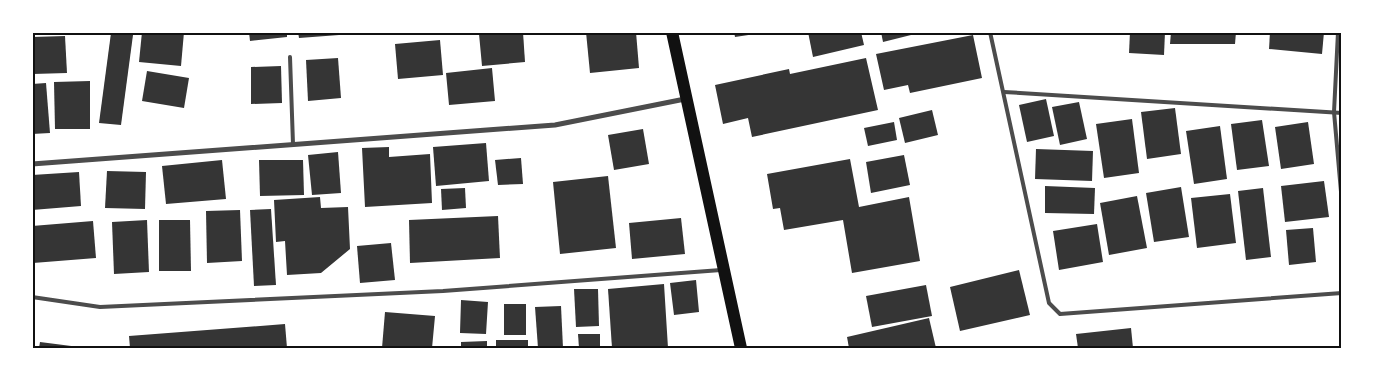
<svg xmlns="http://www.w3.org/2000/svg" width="1374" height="381" font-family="Raleway,sans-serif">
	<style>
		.building { fill: #353535 }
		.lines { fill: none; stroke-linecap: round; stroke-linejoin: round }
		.service { stroke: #4c4c4c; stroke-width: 4 }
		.minor { stroke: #4c4c4c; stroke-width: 5 }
		.primary { stroke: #111; stroke-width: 12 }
		.neatline { fill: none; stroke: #111; stroke-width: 2 }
	</style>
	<rect width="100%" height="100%" fill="#fff"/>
	<!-- building -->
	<g class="building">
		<path d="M142 32H184L181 66 139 62Z"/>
		<path d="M249 32H287V37L250 41Z"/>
		<path d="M298 32H339V35L299 38Z"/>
		<path d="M502 32H523L525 62 482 66 479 34Z"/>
		<path d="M586 32H636L639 68 590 73Z"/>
		<path d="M734 32H754L755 34 735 37Z"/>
		<path d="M808 32H861L864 45 813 57Z"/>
		<path d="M881 32H919V33L883 42Z"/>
		<path d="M1130 32H1165L1164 55 1129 53Z"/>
		<path d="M1171 32H1236L1235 44H1170Z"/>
		<path d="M1270 32H1324L1322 54 1269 49Z"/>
		<path d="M111 33 133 35 121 125 99 123Z"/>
		<path d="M973 35 982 78 910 93 908 85 884 90 876 54Z"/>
		<path d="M65 36 67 73 33 74 32 37Z"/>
		<path d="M440 40 443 75 398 79 395 44Z"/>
		<path d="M338 58 341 98 308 101 306 60Z"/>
		<path d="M866 58 878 110 752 137 748 118 723 124 715 85 789 69 790 74Z"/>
		<path d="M281 66 282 103 251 104V67Z"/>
		<path d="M492 68 495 101 449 105 446 73Z"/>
		<path d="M147 71 189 78 184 108 142 101Z"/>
		<path d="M90 81V129H55L54 82Z"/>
		<path d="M46 83 50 133 32 134V84Z"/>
		<path d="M1046 99 1054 136 1027 142 1019 105Z"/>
		<path d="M1079 102 1087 139 1060 145 1052 107Z"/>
		<path d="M1175 108 1181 154 1147 159 1141 112Z"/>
		<path d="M932 110 938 135 905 143 899 118Z"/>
		<path d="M1132 119 1139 173 1104 178 1096 124Z"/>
		<path d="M1262 120 1269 166 1237 170 1231 124Z"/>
		<path d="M894 122 897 140 868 146 864 128Z"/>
		<path d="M1308 122 1314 164 1281 169 1275 127Z"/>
		<path d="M1220 126 1227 179 1194 184 1186 131Z"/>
		<path d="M643 129 649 164 614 170 608 135Z"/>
		<path d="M486 143 489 181 436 186 433 147Z"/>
		<path d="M389 147V157L430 154 432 203 365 207 362 148Z"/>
		<path d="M1036 149 1093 151 1092 181 1035 179Z"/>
		<path d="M338 152 341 193 312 195 308 155Z"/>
		<path d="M904 155 910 185 871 193 866 162Z"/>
		<path d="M521 158 523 184 498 185 495 160Z"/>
		<path d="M850 159 859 207 909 197 920 261 852 273 843 220 784 230 780 208 773 209 767 174Z"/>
		<path d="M222 160 226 199 166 204 162 166Z"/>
		<path d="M259 160H303L304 195 260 196Z"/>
		<path d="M107 171 146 172 145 209 105 208Z"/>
		<path d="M79 172 81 206 32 210V175Z"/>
		<path d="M608 176 616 248 560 254 553 182Z"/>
		<path d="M1324 181 1329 217 1285 222 1281 186Z"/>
		<path d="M1045 186 1095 188 1094 214 1045 213Z"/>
		<path d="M1181 187 1189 237 1154 242 1146 193Z"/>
		<path d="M465 188 466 208 442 210 441 189Z"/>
		<path d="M1263 188 1271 257 1246 260 1238 191Z"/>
		<path d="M1230 194 1236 243 1197 248 1191 198Z"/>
		<path d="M1137 196 1147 248 1109 255 1100 203Z"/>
		<path d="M320 197 321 208 348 207 350 249 321 273 287 275 285 241 276 242 274 200Z"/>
		<path d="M271 209 276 285 254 286 250 210Z"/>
		<path d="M240 210 242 261 207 263 206 211Z"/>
		<path d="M498 216 500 258 410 263 409 220Z"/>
		<path d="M681 218 685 254 632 259 629 223Z"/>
		<path d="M147 220 149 272 114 274 112 222Z"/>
		<path d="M159 220H190L191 271H159Z"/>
		<path d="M93 221 96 258 33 263 32 226Z"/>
		<path d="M1097 224 1103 262 1059 270 1053 231Z"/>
		<path d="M1313 228 1316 262 1289 265 1286 230Z"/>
		<path d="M391 243 395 280 360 283 357 246Z"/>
		<path d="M1019 270 1030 315 960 331 950 287Z"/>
		<path d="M696 280 699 312 674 315 670 283Z"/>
		<path d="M664 284 668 348H612L608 289Z"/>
		<path d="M926 285 932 316 872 327 866 296Z"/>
		<path d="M574 289H598L599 326 576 327Z"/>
		<path d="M461 300 488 302 486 334 460 333Z"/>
		<rect x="504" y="304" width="22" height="31"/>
		<path d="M561 306 563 348H538L535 307Z"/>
		<path d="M385 312 435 316 432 348H382Z"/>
		<path d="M929 318 936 348H849L847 337Z"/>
		<path d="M285 324 287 348H130L129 336Z"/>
		<path d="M1131 328 1133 348H1078L1076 334Z"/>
		<path d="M578 334H600V348H579Z"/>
		<rect x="496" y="340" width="32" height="8"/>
		<path d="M487 341V348H461V342Z"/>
		<path d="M40 342 79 347 78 348H39Z"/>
	</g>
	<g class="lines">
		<!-- service -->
		<g class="service">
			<path d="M990 32 1049 303 1060 314 1342 293"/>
			<path d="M1338 32 1334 112 1342 203"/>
			<path d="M290 57 293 144"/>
			<path d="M1004 92 1342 113"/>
			<path d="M32 297 100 307 443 291 721 270"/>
		</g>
		<!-- minor -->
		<path class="minor" d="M32 164 555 125 685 99"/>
		<!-- primary -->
		<path class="primary" d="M672 32 741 348"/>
	</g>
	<!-- border -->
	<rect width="1374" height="381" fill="none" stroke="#ffffff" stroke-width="68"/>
	<rect x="34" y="34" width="1306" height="313" class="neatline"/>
</svg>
